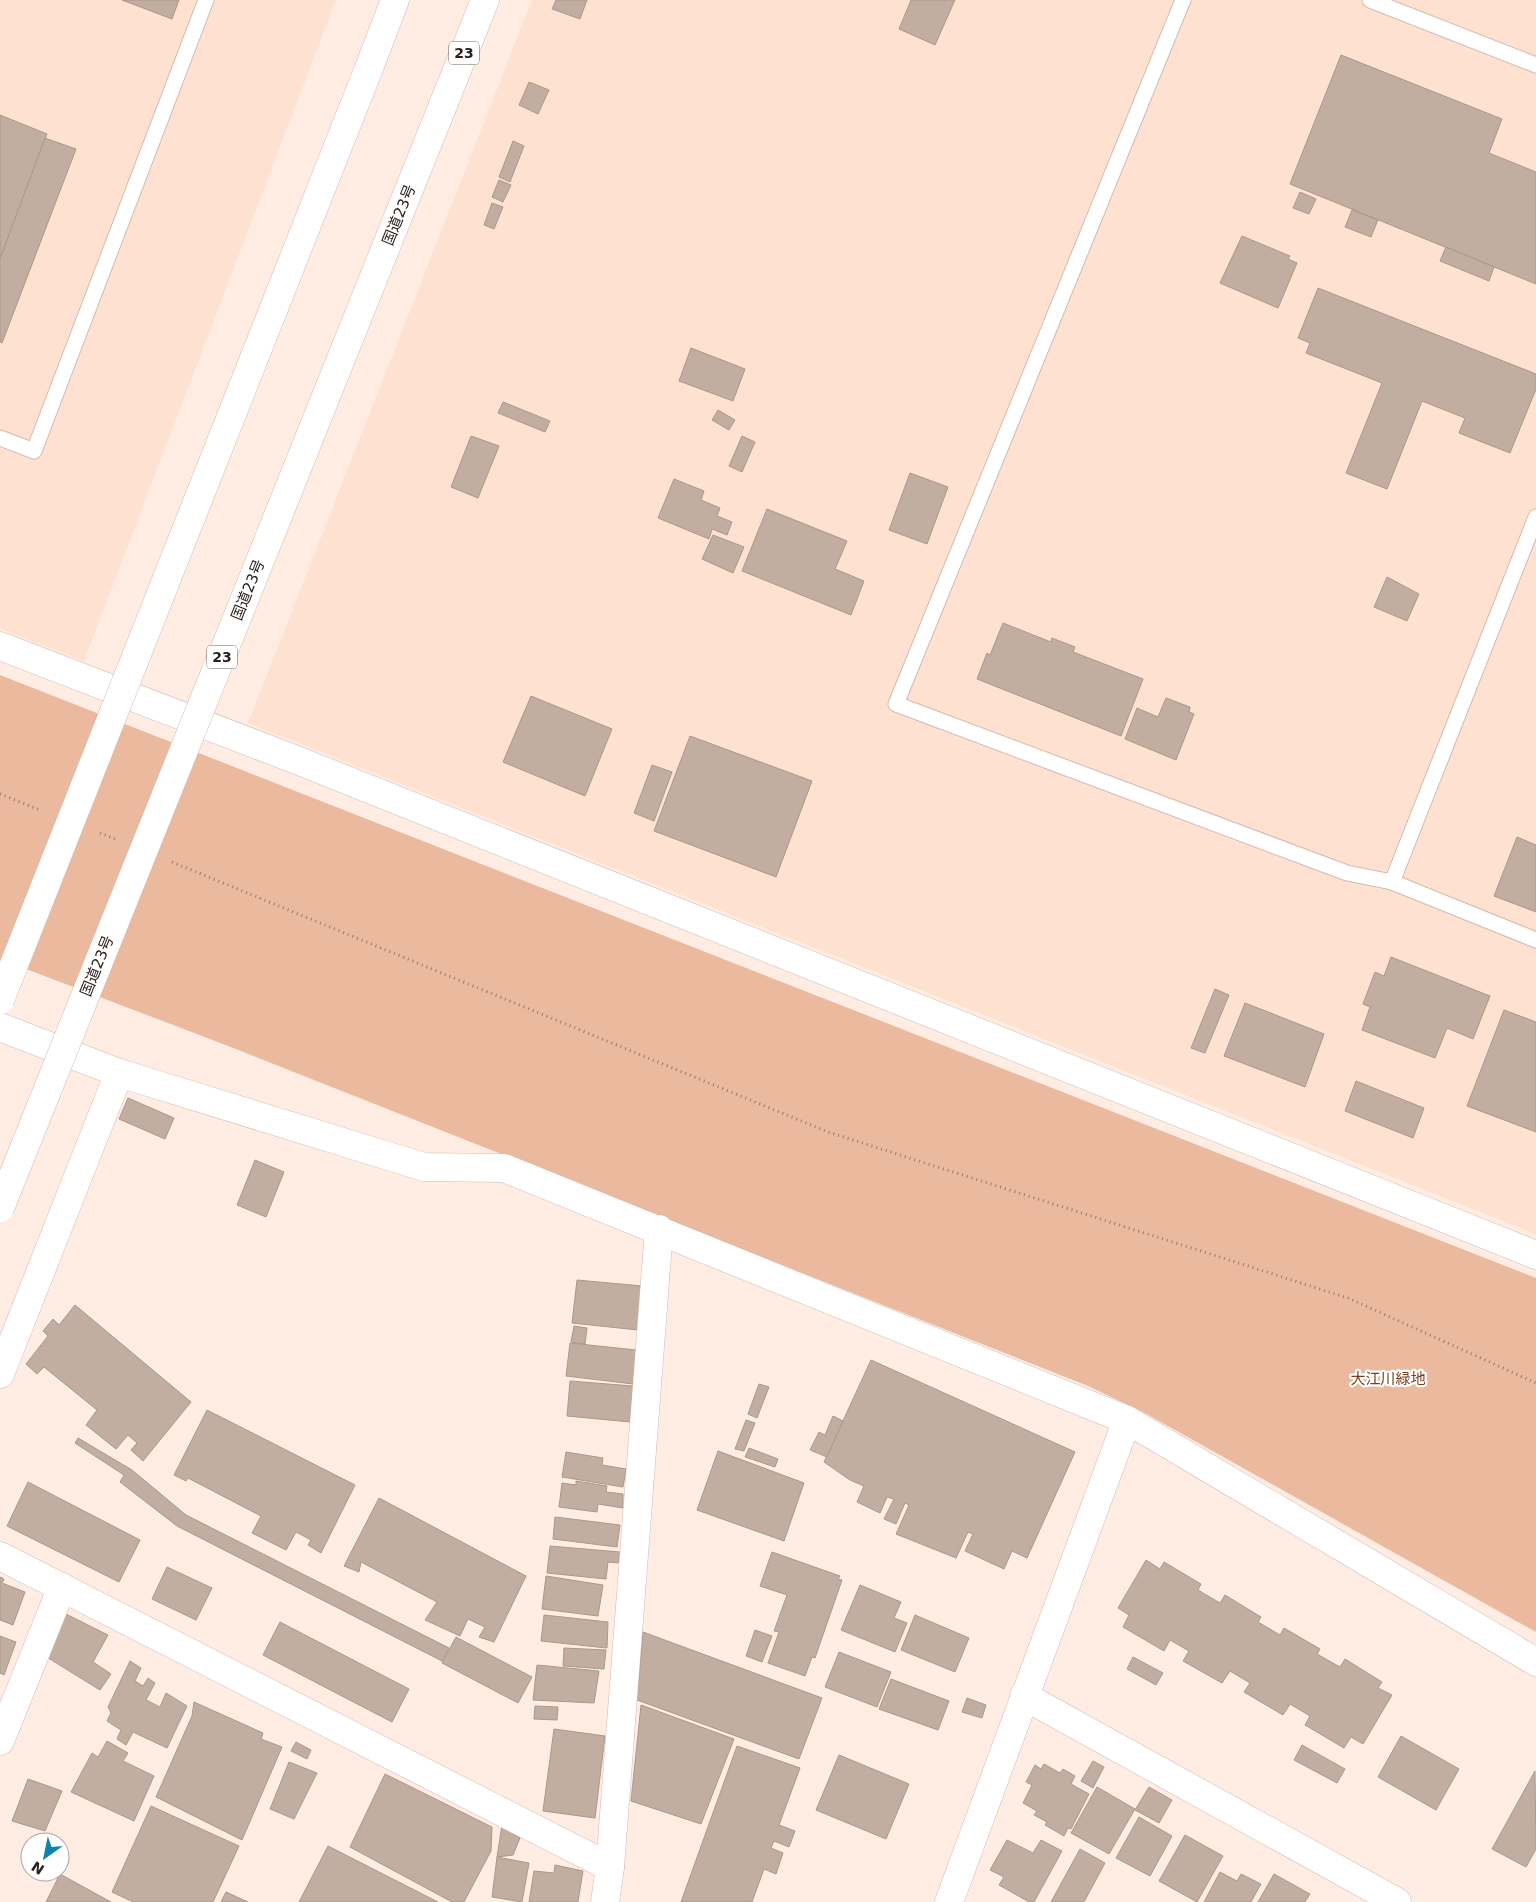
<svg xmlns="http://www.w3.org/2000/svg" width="1536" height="1902" font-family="'DejaVu Sans','Noto Sans JP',sans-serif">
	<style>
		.built { fill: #ffe1d1 }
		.green { fill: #ebb99d }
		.building { fill: #c2ada1; stroke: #ab978b }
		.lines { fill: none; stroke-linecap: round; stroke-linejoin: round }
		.service-casing { stroke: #d1bbb0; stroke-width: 17 }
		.minor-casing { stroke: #d1bbb0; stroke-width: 29 }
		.trunk-casing { stroke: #d1bbb0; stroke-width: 29 }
		.path { stroke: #8b7e77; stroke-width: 3; stroke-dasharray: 1 4; stroke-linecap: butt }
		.service { stroke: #fff; stroke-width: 15 }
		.minor { stroke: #fff; stroke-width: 28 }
		.trunk { stroke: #fff; stroke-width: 28 }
		.trunk-bridge-casing { stroke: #d1bbb0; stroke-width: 29; stroke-linecap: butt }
		.trunk-bridge { stroke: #fff; stroke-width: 28 }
		.labels { text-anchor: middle; stroke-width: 4.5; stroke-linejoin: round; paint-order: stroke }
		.shield { fill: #fff; stroke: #68635f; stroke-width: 1 }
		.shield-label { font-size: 14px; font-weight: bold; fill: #28201b }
		.street-label { font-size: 15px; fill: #28201b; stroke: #fff }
		.park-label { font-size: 15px; fill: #7a401b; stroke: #fff }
	</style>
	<rect width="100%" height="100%" fill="#ffece3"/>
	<!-- built -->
	<g class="built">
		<path d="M0 0H336L84 661 0 629Z"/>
		<path d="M532 0H1536V1234L248 723Z"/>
	</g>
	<!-- green -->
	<path class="green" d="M0 675 1536 1278V1632L1143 1412 1088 1386 223 1044 0 959Z"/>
	<!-- building -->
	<g class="building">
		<path d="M122 0H179L172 19Z"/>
		<path d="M556 0H587L580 19 552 9Z"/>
		<path d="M911 0H955L935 45 899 29Z"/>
		<path d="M1341 55 1502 119 1489 153 1536 172V284L1290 184Z"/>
		<path d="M529 82 549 90 538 114 519 105Z"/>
		<path d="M0 115 47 134 0 259Z"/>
		<path d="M45 138 76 149 2 343 0 342V259Z"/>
		<path d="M513 141 524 146 510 182 499 177Z"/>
		<path d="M499 180 511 185 503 202 492 197Z"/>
		<path d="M1300 192 1316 199 1309 214 1293 208Z"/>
		<path d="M492 203 503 207 494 229 484 225Z"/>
		<path d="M1352 210 1378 220 1371 237 1345 227Z"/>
		<path d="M1242 236 1290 256 1288 259 1297 263 1278 308 1220 283Z"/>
		<path d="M1446 247 1494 267 1489 281 1440 261Z"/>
		<path d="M1318 288 1536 374V389L1510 453 1459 433 1465 418 1422 401 1387 489 1346 473 1382 383 1306 353 1310 343 1298 338Z"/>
		<path d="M691 348 745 369 733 401 679 381Z"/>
		<path d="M503 402 550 421 545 432 498 413Z"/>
		<path d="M718 410 735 420 729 430 712 420Z"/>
		<path d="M471 436 499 446 478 498 451 487Z"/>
		<path d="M742 436 755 442 742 472 729 466Z"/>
		<path d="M910 473 948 487 927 544 889 530Z"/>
		<path d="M674 479 704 491 701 500 720 508 717 516 732 522 727 535 712 529 709 539 658 518Z"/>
		<path d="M767 509 847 541 835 569 864 581 851 615 742 571Z"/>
		<path d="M713 535 744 547 733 573 702 559Z"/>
		<path d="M1387 577 1419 594 1407 621 1374 607Z"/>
		<path d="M1003 623 1051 642 1052 638 1075 647 1073 652 1143 679 1121 736 977 679 987 653 990 655Z"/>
		<path d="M531 696 612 729 585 796 503 762Z"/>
		<path d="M1166 698 1190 707 1189 712 1194 714 1176 760 1125 739 1137 708 1158 717Z"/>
		<path d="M690 736 812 781 776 877 654 831Z"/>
		<path d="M652 765 672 772 654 821 634 813Z"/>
		<path d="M1517 837 1536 845V912L1494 896Z"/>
		<path d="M1391 957 1490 996 1473 1039 1447 1028 1435 1058 1362 1030 1370 1007 1363 1004 1375 972 1384 976Z"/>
		<path d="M1215 989 1229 995 1205 1053 1191 1048Z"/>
		<path d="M1245 1003 1324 1034 1305 1087 1224 1056Z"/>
		<path d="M1504 1010 1536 1022V1132L1467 1106Z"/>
		<path d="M1356 1081 1424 1108 1413 1138 1345 1111Z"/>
		<path d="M128 1098 174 1118 165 1139 119 1119Z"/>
		<path d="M255 1160 284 1172 266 1217 237 1205Z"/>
		<path d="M577 1280 642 1286 638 1330 572 1323Z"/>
		<path d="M75 1305 191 1402 143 1461 131 1450 137 1443 128 1435 116 1449 86 1425 97 1410 44 1367 37 1374 26 1364 48 1336 43 1331 53 1319 59 1325Z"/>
		<path d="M574 1326 587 1328 585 1344 571 1342Z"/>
		<path d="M570 1343 636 1350 633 1384 566 1376Z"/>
		<path d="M871 1360 1075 1452 1027 1558 1012 1551 1004 1569 965 1551 973 1534 968 1532 956 1558 896 1534 909 1505 905 1503 896 1524 884 1519 894 1499 887 1497 880 1513 857 1502 864 1486 850 1480 824 1462Z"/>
		<path d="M570 1381 633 1386 630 1422 567 1416Z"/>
		<path d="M759 1384 769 1387 757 1418 748 1414Z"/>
		<path d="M207 1410 355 1485 321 1553 308 1545 311 1540 296 1532 286 1550 252 1533 261 1516 188 1478 186 1481 174 1475Z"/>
		<path d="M833 1416 843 1421 827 1457 810 1450 819 1432 825 1435Z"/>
		<path d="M746 1420 755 1423 744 1451 735 1449Z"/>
		<path d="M78 1438 132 1470 186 1515 449 1648 442 1661 177 1526 120 1482 124 1475 75 1443Z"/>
		<path d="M749 1448 778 1459 775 1467 745 1457Z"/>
		<path d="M718 1451 804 1483 784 1541 697 1510Z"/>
		<path d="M566 1452 603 1458 602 1465 626 1469 623 1487 562 1477Z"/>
		<path d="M576 1481 607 1486 606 1492 623 1494V1508L598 1504 597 1512 559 1507 562 1483 576 1485Z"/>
		<path d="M28 1482 140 1540 119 1582 7 1526Z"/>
		<path d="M379 1498 526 1576 494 1642 479 1637 485 1627 468 1619 460 1636 425 1620 437 1602 361 1562 359 1572 344 1566Z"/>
		<path d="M555 1517 620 1525 617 1547 553 1539Z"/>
		<path d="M550 1546 620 1552 618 1563 608 1562 606 1579 547 1573Z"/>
		<path d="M772 1552 840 1576 838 1579 842 1580 815 1658 812 1657 805 1676 768 1663 779 1632 774 1631 787 1595 760 1586Z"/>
		<path d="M1146 1560 1160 1569 1164 1562 1201 1584 1198 1590 1220 1603 1225 1595 1261 1617 1258 1622 1280 1635 1284 1628 1320 1649 1317 1654 1340 1667 1345 1659 1382 1682 1378 1688 1392 1695 1363 1744 1351 1737 1344 1748 1305 1725 1310 1716 1290 1704 1283 1715 1244 1692 1250 1683 1230 1671 1222 1683 1183 1661 1189 1651 1170 1640 1164 1651 1123 1627 1129 1615 1118 1608Z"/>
		<path d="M167 1567 212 1588 196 1620 152 1599Z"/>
		<path d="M546 1576 603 1585 598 1616 542 1609Z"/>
		<path d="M0 1577 4 1579 2 1583 25 1592 13 1625 0 1620Z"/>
		<path d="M860 1585 901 1602 894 1618 907 1623 895 1652 841 1630Z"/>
		<path d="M66 1614 108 1635 93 1662 111 1674 100 1690 45 1656Z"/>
		<path d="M544 1615 608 1622 607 1648 541 1641Z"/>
		<path d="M915 1615 969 1638 955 1672 901 1650Z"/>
		<path d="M280 1622 409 1689 392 1722 263 1655Z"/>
		<path d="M755 1630 772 1636 762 1662 746 1656Z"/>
		<path d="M643 1632 822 1698 799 1759 637 1700Z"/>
		<path d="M0 1636 16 1642 4 1675 0 1673Z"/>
		<path d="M456 1637 532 1677 518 1703 442 1663Z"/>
		<path d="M564 1648 606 1650 604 1669 563 1666Z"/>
		<path d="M839 1652 891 1672 877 1707 825 1687Z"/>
		<path d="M1133 1657 1163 1673 1156 1685 1127 1669Z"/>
		<path d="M130 1661 141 1668 135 1681 143 1686 148 1678 155 1683 146 1700 160 1707 166 1693 187 1706 167 1748 133 1732 126 1745 117 1739 121 1730 107 1721 111 1713 108 1707Z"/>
		<path d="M537 1665 599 1671 594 1703 533 1700Z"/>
		<path d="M891 1679 949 1701 938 1730 879 1709Z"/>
		<path d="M967 1698 986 1705 982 1718 962 1712Z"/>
		<path d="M194 1702 263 1733 261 1739 282 1747 242 1840 156 1797 192 1716Z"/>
		<path d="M641 1705 734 1739 701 1824 631 1801Z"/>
		<path d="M535 1706 558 1707 557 1720 534 1719Z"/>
		<path d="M554 1729 605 1736 595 1818 543 1811Z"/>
		<path d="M1401 1736 1459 1769 1436 1810 1378 1777Z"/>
		<path d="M107 1741 128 1753 123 1761 154 1776 134 1821 71 1792 92 1753 98 1757Z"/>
		<path d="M296 1742 311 1750 307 1759 291 1751Z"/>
		<path d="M1302 1745 1345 1769 1337 1783 1294 1760Z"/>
		<path d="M737 1746 800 1768 779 1825 795 1831 789 1847 774 1841 771 1848 783 1853 776 1874 764 1869 752 1902H681Z"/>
		<path d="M839 1755 909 1784 886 1839 816 1810Z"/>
		<path d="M1093 1761 1104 1767 1093 1788 1081 1781Z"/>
		<path d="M289 1762 317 1773 294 1819 270 1809Z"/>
		<path d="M1044 1764 1060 1773 1063 1769 1075 1776 1071 1784 1089 1794 1071 1829 1068 1828 1064 1836 1045 1825 1047 1822 1034 1815 1037 1811 1023 1803 1032 1785 1026 1782 1035 1765 1041 1769Z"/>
		<path d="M1535 1771 1536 1849 1526 1867 1492 1849Z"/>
		<path d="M385 1774 492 1827 491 1851 464 1902H452L350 1847Z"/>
		<path d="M28 1779 62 1791 45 1831 12 1821Z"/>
		<path d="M1097 1787 1135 1809 1109 1854 1071 1833Z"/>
		<path d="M1149 1787 1172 1800 1159 1823 1135 1810Z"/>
		<path d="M151 1806 239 1846 213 1902H133L112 1892Z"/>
		<path d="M1139 1817 1172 1836 1150 1876 1116 1858Z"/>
		<path d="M502 1825 520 1838 513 1855 497 1857Z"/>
		<path d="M1185 1835 1223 1856 1197 1902 1159 1881Z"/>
		<path d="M1007 1840 1033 1853 1041 1840 1062 1851 1034 1902H1029L999 1885 1004 1877 990 1870Z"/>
		<path d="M328 1846 438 1902H299Z"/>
		<path d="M1080 1849 1105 1863 1084 1902H1051Z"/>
		<path d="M497 1857 529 1863 522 1902 492 1897Z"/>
		<path d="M555 1865 583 1871 578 1902H529L534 1871 554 1873Z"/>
		<path d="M1220 1872 1237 1881 1241 1874 1261 1884 1251 1902H1204Z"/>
		<path d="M60 1874 111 1902H46Z"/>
		<path d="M1274 1874 1310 1894 1305 1902H1258Z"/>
		<path d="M226 1892 248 1902H221Z"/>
	</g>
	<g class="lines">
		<defs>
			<g id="service">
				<path d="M1183 0 896 704 1347 873 1392 882"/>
				<path d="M1370 0 1536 65"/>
				<path d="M0 438 34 451 206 0"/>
				<path d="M1536 517 1392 882 1536 940"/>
			</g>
			<g id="minor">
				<path d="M0 646 294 759 1536 1255"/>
				<path d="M0 1027 119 1073 424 1167 504 1168 1127 1420 1536 1662"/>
				<path d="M0 1374 119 1073"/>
				<path d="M0 1556 610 1867"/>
				<path d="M1024 1696 1397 1902"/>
				<path d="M0 1741 62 1587"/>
				<path d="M605 1902 610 1867 659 1229"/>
				<path d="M949 1902 1127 1420"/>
			</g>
			<g id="trunk">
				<path d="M369 68 395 0"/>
				<path d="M443 105 485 0"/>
			</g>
		</defs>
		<!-- service casing -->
		<use href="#service" class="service-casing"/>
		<!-- minor casing -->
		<use href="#minor" class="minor-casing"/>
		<!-- trunk casing -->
		<use href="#trunk" class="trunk-casing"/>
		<!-- path -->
		<g class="path">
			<path d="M0 794 40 810"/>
			<path d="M100 833 115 839"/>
			<path d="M172 862 828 1132 1348 1298 1536 1383"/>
		</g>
		<!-- service -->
		<use href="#service" class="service"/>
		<!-- minor -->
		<use href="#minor" class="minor"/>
		<!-- trunk -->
		<use href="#trunk" class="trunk"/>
		<defs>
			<g id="trunk-bridge">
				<path d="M0 1000 369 68"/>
				<path d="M0 1208 443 105"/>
			</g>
		</defs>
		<!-- trunk-bridge casing -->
		<use href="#trunk-bridge" class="trunk-bridge-casing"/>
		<!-- trunk-bridge -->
		<use href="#trunk-bridge" class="trunk-bridge"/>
	</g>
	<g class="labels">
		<!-- shield labels -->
		<g class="shield">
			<rect x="449" y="41.5" width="30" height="23" rx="4"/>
			<rect x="207" y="645.5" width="30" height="23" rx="4"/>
		</g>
		<g class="shield-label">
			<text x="464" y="58">23</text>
			<text x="222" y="662">23</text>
		</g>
		<!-- street labels -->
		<g class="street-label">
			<text transform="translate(399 215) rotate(-68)" y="5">国道23号</text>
			<text transform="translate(248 590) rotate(-68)" y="5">国道23号</text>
			<text transform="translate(97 966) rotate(-68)" y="5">国道23号</text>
		</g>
		<!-- park labels -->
		<g class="park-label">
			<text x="1388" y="1384">大江川緑地</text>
		</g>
	</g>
	<!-- north arrow -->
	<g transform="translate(45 1857) rotate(213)"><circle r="24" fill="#ffffff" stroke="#a9a6a4"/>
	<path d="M0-4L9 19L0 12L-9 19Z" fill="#0d85aa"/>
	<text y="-8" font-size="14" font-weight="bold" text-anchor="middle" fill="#28201b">N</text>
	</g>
</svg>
